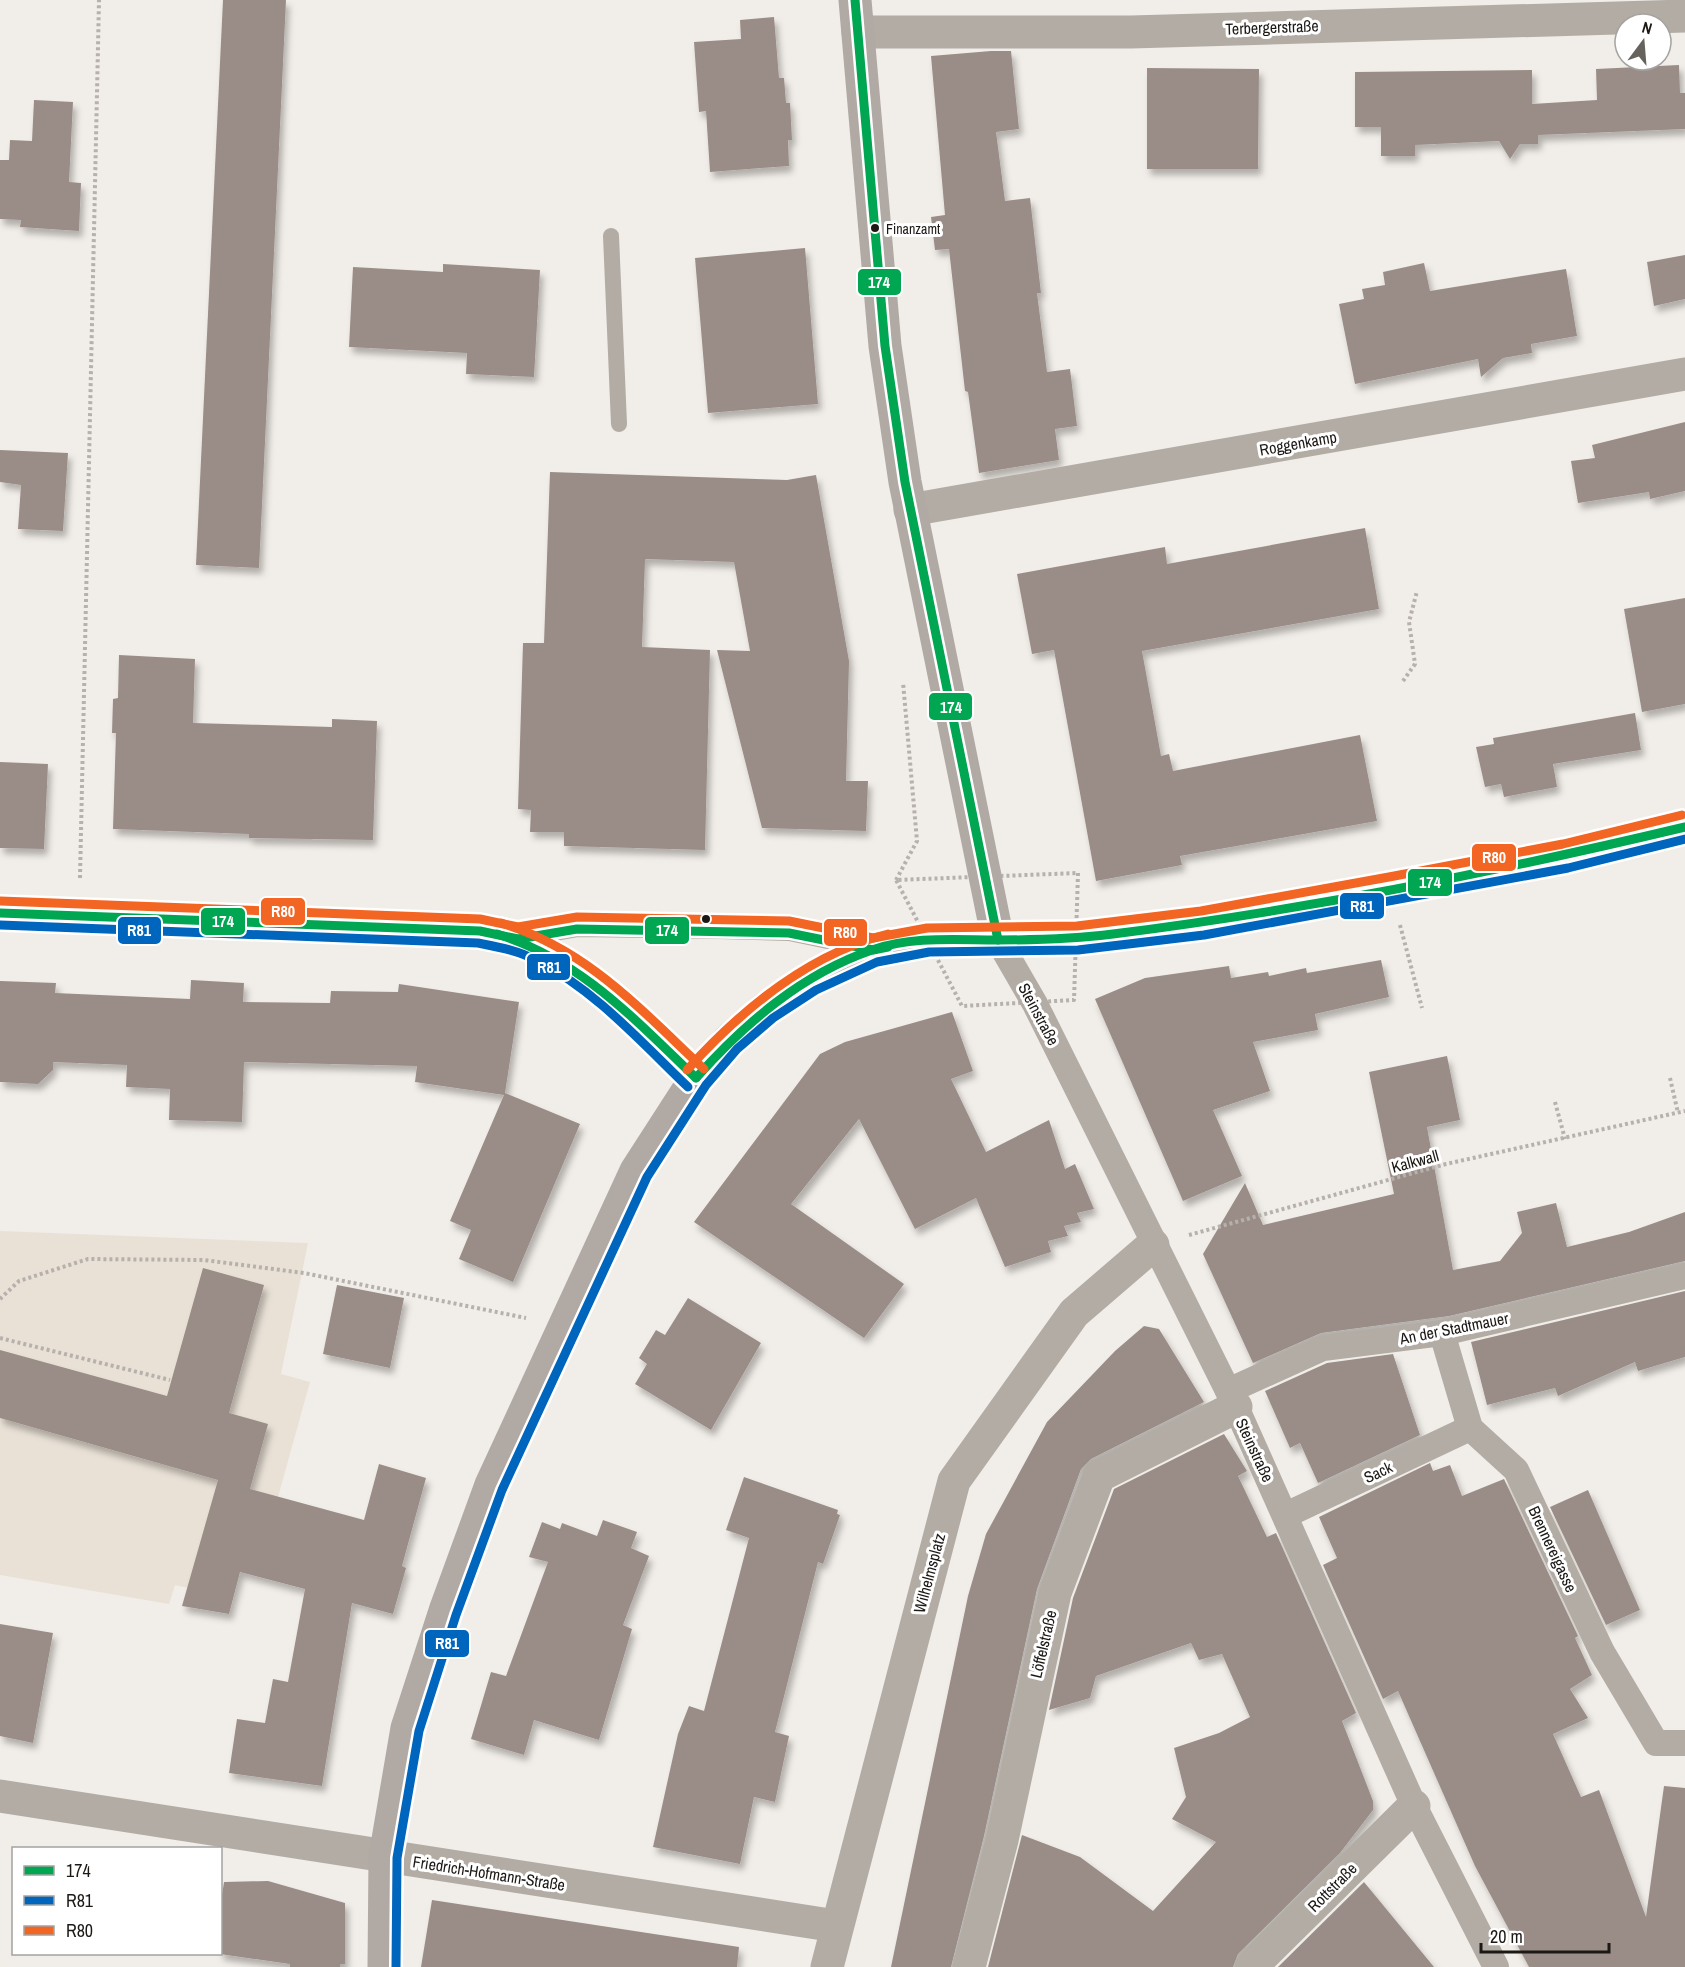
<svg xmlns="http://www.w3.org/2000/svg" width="1685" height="1967" font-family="'Archivo Narrow',sans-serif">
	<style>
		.built { fill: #e9e1d6 }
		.building { fill: #9a8d87; filter: url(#shadow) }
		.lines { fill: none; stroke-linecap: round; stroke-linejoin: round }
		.path { stroke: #b6b1ac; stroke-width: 4; stroke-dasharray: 3 3; stroke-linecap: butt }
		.service { stroke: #b2aca5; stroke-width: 16 }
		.pedestrian { stroke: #b2aca5; stroke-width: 26 }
		.minor { stroke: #b2aca5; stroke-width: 33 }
		.secondary { stroke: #b1aaa4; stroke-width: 33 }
		.bus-1-casing { stroke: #fff; stroke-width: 14 }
		.bus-2-casing { stroke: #fff; stroke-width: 14 }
		.bus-3-casing { stroke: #fff; stroke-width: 14 }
		.bus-1 { stroke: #00a651; stroke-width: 9 }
		.bus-2 { stroke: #0065bd; stroke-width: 9 }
		.bus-3 { stroke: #f26522; stroke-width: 9 }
		.bus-dot { fill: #1b1815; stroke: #fff; stroke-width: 2 }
		.labels { text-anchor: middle; stroke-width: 6; stroke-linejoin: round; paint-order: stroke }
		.bus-label { font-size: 14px; fill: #1b1815; stroke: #fff; text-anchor: start }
		.street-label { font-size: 16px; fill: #1b1815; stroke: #fff }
		.line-badge { stroke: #fff; stroke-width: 2 }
		.badge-label { font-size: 16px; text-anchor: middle; font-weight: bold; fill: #fff }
	</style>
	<defs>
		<filter id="shadow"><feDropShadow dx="3.5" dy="6" stdDeviation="3" flood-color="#0004"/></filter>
	</defs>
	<rect width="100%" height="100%" fill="#f1ede8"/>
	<!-- built -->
	<path class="built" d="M0 1231 308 1243 281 1374 310 1382 278 1497 188 1588 175 1585 169 1604 0 1575Z"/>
	<!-- building -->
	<g class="building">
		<path d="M223 0H286L259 568 196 565Z"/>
		<path d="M774 17 779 78H784L786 103H790L792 140H788L789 166 710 172 706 111 699 112 694 42 741 39 740 20Z"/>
		<path d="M991 51H1011L1019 129 996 132 1005 201 1030 198 1041 293H1037L1047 372 1070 369 1077 426 1055 429 1059 460 979 473 968 392 965 391 949 249 935 250 931 217 945 215 931 56Z"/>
		<path d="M1679 65 1680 93H1685V129L1538 135V144H1520L1510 159 1499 141 1415 145V156H1381V127H1355V72L1532 70V104L1597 100 1596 69Z"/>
		<path d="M1147 68 1259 69 1258 169H1147Z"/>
		<path d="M34 100 73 102 69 182 81 183 79 231 20 227 21 220 0 219V160H9L10 140 32 141Z"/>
		<path d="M805 248 818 404 708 413 695 258Z"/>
		<path d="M1685 255V299L1654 306 1647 262Z"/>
		<path d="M1424 263 1430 291 1566 269 1577 336 1531 344 1532 353 1503 358 1481 377 1478 359 1355 384 1339 304 1364 299 1362 289 1385 285 1383 272Z"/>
		<path d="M443 264 540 270 534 377 466 374 467 353 349 347 353 267 443 272Z"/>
		<path d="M1685 422V491L1650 499 1649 492 1578 503 1571 461 1595 458 1592 445Z"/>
		<path d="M0 450 68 453 63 531 18 529 21 485 0 482Z"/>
		<path d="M550 472 787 480 816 475 849 661 846 781H868L866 831 762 828 717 650 750 651 734 562 645 559 642 647 710 650 705 850 564 846V832H530L531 810 518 809 523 643H544Z"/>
		<path d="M1365 528 1379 609 1142 651 1161 756 1169 754 1173 771 1360 735 1377 821 1180 856 1182 865 1096 881 1054 650 1032 654 1017 574 1165 547 1167 564Z"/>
		<path d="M1685 598V704L1642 712 1624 609Z"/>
		<path d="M119 655 195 659 193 723 332 727V719L377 721 373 840 249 838V834L113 829 116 733H112L113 699 118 698Z"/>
		<path d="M1635 713 1641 750 1553 764 1557 787 1504 797 1501 784 1485 787 1476 747 1494 744 1493 738Z"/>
		<path d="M0 762 48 764 44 849 0 848Z"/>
		<path d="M1381 960 1389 997 1315 1014 1318 1030 1253 1042 1270 1091 1213 1110 1242 1176 1183 1201 1095 999 1145 978 1229 966 1231 978 1268 972 1269 976 1306 968 1307 973Z"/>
		<path d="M191 980 244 983 243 1002 330 1003 331 991 398 992 399 984 519 1002 505 1093 580 1124 513 1282 459 1259 471 1230 450 1221 504 1095 415 1082 417 1066 244 1062 242 1122 169 1120 170 1089 126 1087 127 1065 53 1062V1070L38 1084 0 1082V981L56 983 55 993 190 999Z"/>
		<path d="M952 1012 973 1071 951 1079 986 1152 1049 1120 1065 1169 1075 1164 1094 1209 1077 1213 1081 1222 1064 1226 1068 1236 1048 1241 1051 1252 1005 1267 976 1198 915 1229 859 1119 791 1204 904 1284 864 1338 694 1222 820 1054 845 1042Z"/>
		<path d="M1447 1056 1460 1120 1427 1127 1453 1270 1500 1261 1522 1233 1517 1212 1556 1203 1567 1247 1629 1232 1685 1212V1261L1449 1316 1321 1333 1253 1363 1203 1254 1245 1183 1263 1225 1394 1194 1369 1072Z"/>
		<path d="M203 1268 264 1285 229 1413 268 1424 250 1489 364 1520 379 1464 426 1478 402 1566 406 1568 393 1614 352 1603 322 1786 229 1773 237 1719 265 1723 273 1679 288 1682 305 1589 240 1572 229 1614 182 1606 218 1480 0 1418V1350L167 1396Z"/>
		<path d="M337 1285 404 1298 390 1368 323 1354Z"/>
		<path d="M1685 1291V1357L1638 1371 1635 1362 1558 1396 1555 1388 1487 1405 1471 1342Z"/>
		<path d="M688 1298 761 1343 711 1430 635 1384 647 1364 639 1358 656 1330 665 1335Z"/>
		<path d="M1144 1326 1159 1329 1204 1402 1091 1459 1081 1469 1037 1589 984 1836 951 1967H891L968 1596 986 1534 1047 1422 1115 1351Z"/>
		<path d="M1393 1354 1420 1435 1318 1483 1300 1443 1290 1448 1265 1391 1327 1363Z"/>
		<path d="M1224 1434 1247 1471 1238 1476 1267 1537 1276 1533 1356 1713 1342 1721 1373 1801V1810L1340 1853 1238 1954 1233 1967H988L1022 1835 1080 1857 1153 1911 1216 1842 1172 1819 1186 1797 1174 1748 1219 1733 1250 1717 1222 1654 1199 1660 1191 1643 1096 1676 1090 1698 1049 1710 1073 1598 1114 1489Z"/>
		<path d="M1430 1463 1433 1471 1450 1465 1462 1496 1504 1479 1578 1636 1575 1638 1592 1675 1570 1689 1588 1718 1553 1734 1581 1797 1599 1790 1646 1917 1664 1786 1685 1788V1967H1529L1475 1866 1398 1691 1383 1699 1323 1565 1337 1558 1319 1517Z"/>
		<path d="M744 1477 838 1510 837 1514 840 1515 823 1564 818 1562 775 1732 789 1736 775 1802 754 1797 740 1864 653 1847 678 1734 689 1706 704 1711 749 1538 726 1530Z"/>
		<path d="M1588 1490 1640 1610 1606 1625 1550 1507Z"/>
		<path d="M603 1520 637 1532 631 1548 649 1556 623 1625 632 1629 599 1740 534 1720 524 1755 471 1739 491 1672 506 1676 548 1562 529 1557 542 1522 560 1529 562 1523 597 1536Z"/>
		<path d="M0 1624 53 1633 33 1743 0 1736Z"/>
		<path d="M268 1881 345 1903V1964H340V1967H290V1964L220 1954V1908L224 1882Z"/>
		<path d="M1364 1882 1434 1967H1278Z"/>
		<path d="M432 1900 739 1947 737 1967H421Z"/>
	</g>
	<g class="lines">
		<!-- path -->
		<g class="path">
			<path d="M1403 681 1415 664 1409 622 1417 591"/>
			<path d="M1078 873 1074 1000 962 1006 896 880Z"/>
			<path d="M80 878 99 0"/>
			<path d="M896 880 917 841 903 682"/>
			<path d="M1400 925 1422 1008"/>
			<path d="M1670 1078 1678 1113"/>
			<path d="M1555 1102 1565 1139"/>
			<path d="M1189 1235 1446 1164 1685 1111"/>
			<path d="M0 1299 19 1281 88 1259 204 1260 304 1273 526 1318"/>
			<path d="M0 1338 170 1380"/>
		</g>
		<!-- service -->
		<g class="service">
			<path d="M611 236 619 424"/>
			<path d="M526 938 577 929 719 931 789 933 866 949"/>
		</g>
		<!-- pedestrian -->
		<g class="pedestrian">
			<path d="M998 940 1035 1004 1236 1407 1414 1806 1496 1967"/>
			<path d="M1442 1333 1470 1428 1516 1470 1602 1652 1656 1743H1685"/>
			<path d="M1228 1391 1323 1348 1442 1333 1685 1276"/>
			<path d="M1286 1515 1470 1428"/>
		</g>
		<!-- minor -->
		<g class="minor">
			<path d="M858 32H1131L1685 16"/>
			<path d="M910 510 1685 374"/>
			<path d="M0 913 480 931C492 934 505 935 517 939 579 958 648 1034 696 1078"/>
			<path d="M0 1796 836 1926"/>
			<path d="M827 1967 954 1481 1074 1313 1153 1245"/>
			<path d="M969 1967 1002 1840 1055 1593 1099 1476 1236 1407"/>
			<path d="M1251 1967 1414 1806"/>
		</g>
		<!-- secondary -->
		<g class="secondary">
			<path d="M855 0 885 346 905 482 998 940"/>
			<path d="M384 1967 385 1857 407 1728 445 1611 491 1485 636 1171 696 1078 728 1041 766 1008 810 979 873 950 928 940 1078 938 1203 923 1566 856 1685 827"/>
		</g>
		<defs>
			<g id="bus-1">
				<path d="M855 0 885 346 905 482 998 940"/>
				<path d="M0 913 480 931 518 939 577 929 789 933 873 950 888 947"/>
				<path d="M497 934C581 960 634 1019 696 1078"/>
				<path d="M696 1078C745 1023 802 974 872 950 912 936 956 940 997 940 1036 940 1074 939 1113 934 1305 910 1496 872 1685 827"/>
			</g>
			<g id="bus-2">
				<path d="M0 925 478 943C498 947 517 950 536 960 594 989 641 1042 688 1087"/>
				<path d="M396 1967 397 1858 419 1731 456 1615 502 1490 647 1177 706 1085 737 1049 773 1018 816 990 877 962 929 952 1078 950 1204 935 1568 868 1685 839"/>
			</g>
			<g id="bus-3">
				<path d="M0 901 480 919 518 927 577 917 789 921 873 938 927 928 1077 926 1201 911 1389 877 1563 844 1682 815"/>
				<path d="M501 923C587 949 640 1009 704 1069"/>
				<path d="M687 1070C741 1010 808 954 888 934"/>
			</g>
		</defs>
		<!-- bus-1 casing -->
		<use href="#bus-1" class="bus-1-casing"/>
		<!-- bus-2 casing -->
		<use href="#bus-2" class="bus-2-casing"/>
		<!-- bus-3 casing -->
		<use href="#bus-3" class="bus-3-casing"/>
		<!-- bus-1 -->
		<use href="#bus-1" class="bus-1"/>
		<!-- bus-2 -->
		<use href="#bus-2" class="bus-2"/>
		<!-- bus-3 -->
		<use href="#bus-3" class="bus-3"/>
	</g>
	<!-- markers -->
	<g class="bus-dot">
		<circle cx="875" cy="228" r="5"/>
		<circle cx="706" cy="919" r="5"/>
	</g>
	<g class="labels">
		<!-- bus labels -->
		<g class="bus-label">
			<text x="886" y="234">Finanzamt</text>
		</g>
		<!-- street labels -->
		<g class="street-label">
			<text transform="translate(1272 27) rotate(-2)" y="6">Terbergerstraße</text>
			<text transform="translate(1298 443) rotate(-10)" y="6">Roggenkamp</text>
			<text transform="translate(1039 1014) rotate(62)" y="6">Steinstraße</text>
			<text transform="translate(1415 1161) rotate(-15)" y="6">Kalkwall</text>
			<text transform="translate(1454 1328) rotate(-11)" y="6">An der Stadtmauer</text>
			<text transform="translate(1255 1450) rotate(65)" y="6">Steinstraße</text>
			<text transform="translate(1378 1472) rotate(-25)" y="6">Sack</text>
			<text transform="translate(1553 1549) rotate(65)" y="6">Brennereigasse</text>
			<text transform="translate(929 1573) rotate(-75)" y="6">Wilhelmsplatz</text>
			<text transform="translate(1043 1644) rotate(-77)" y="6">Löffelstraße</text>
			<text transform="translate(489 1873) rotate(9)" y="6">Friedrich-Hofmann-Straße</text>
			<text transform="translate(1332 1887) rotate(-45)" y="6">Rottstraße</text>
		</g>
	</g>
	<g class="line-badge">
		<rect x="857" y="268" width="45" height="28" rx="6" fill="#00a651"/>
		<rect x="928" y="692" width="45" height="29" rx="6" fill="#00a651"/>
		<rect x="1471" y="843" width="46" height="29" rx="6" fill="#f26522"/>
		<rect x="1407" y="868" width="46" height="29" rx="6" fill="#00a651"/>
		<rect x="1339" y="892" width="46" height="28" rx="6" fill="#0065bd"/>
		<rect x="260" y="897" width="46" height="29" rx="6" fill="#f26522"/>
		<rect x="200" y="907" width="46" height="29" rx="6" fill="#00a651"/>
		<rect x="117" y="916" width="45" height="29" rx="6" fill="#0065bd"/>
		<rect x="644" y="916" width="46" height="29" rx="6" fill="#00a651"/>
		<rect x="823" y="918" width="45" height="29" rx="6" fill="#f26522"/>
		<rect x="526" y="953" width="45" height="28" rx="6" fill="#0065bd"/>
		<rect x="424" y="1629" width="46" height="29" rx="6" fill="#0065bd"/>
	</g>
	<g class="badge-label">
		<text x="879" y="288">174</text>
		<text x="951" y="713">174</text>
		<text x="1494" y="863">R80</text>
		<text x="1430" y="888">174</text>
		<text x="1362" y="912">R81</text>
		<text x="283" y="917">R80</text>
		<text x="223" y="927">174</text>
		<text x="139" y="936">R81</text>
		<text x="667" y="936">174</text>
		<text x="845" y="938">R80</text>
		<text x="549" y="973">R81</text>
		<text x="447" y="1649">R81</text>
	</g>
	<!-- legend -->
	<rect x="12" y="1847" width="210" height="108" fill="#ffffff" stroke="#a4a3a1" stroke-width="1.5"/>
	<rect x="24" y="1866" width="30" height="9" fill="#00a651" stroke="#a4a3a1" stroke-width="1.5"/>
	<text x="66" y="1877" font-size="18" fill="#1b1815">174</text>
	<rect x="24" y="1896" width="30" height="9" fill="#0065bd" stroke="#a4a3a1" stroke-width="1.5"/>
	<text x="66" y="1907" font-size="18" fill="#1b1815">R81</text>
	<rect x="24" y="1926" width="30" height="9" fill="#f26522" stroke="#a4a3a1" stroke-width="1.5"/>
	<text x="66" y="1937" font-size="18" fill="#1b1815">R80</text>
	<!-- north arrow -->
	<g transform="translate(1643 42) rotate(16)"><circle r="28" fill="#ffffff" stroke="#a4a3a1" stroke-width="1.5"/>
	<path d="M0-4.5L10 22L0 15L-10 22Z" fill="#66635f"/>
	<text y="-9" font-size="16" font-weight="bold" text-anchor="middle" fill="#1b1815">N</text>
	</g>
	<!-- scale -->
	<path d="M1481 1943v9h128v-9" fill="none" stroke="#1b1815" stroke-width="3"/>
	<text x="1490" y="1943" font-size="18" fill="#1b1815" stroke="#ffffff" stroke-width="4.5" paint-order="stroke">20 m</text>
</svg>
